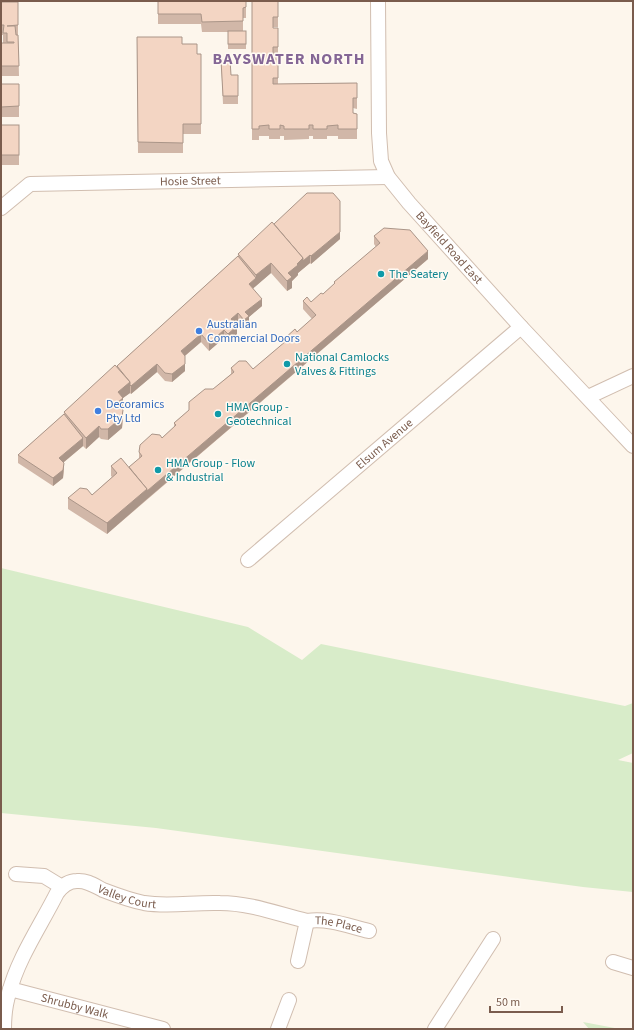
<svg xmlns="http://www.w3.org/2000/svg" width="634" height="1030" font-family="'Source Sans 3',sans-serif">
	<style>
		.green { fill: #d8ecc9 }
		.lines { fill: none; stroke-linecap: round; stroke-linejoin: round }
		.minor-casing { stroke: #d1beb0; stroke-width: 16 }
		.minor { stroke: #fff; stroke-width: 14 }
		.wall { fill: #d1b7a8 }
		.shaded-wall { fill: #aa9588 }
		.building { fill: #f3d5c3; stroke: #aa9588 }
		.culture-dot { fill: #0f9aa8; stroke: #fffaf3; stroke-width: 1.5 }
		.shop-dot { fill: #3f7fe0; stroke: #fffaf3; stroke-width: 1.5 }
		.labels { text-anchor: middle; stroke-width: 3; stroke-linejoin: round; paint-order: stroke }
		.street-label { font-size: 12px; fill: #7a5c4d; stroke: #fffaf3 }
		.culture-label { font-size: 12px; fill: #0d838f; stroke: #fffaf3; text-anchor: start }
		.shop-label { font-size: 12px; fill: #366cbe; stroke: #fffaf3; text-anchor: start }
		.district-label { font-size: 16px; font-weight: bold; letter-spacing: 1px; fill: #846695; stroke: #fffaf3 }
	</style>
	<rect width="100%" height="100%" fill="#fdf6ec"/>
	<!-- green -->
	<g class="green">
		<path d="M1 568 248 627 302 660 321 644 625 706 633 703V753L618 760 633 763V892L583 887 156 828 1 813Z"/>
		<path d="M583 1022 620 1029H589Z"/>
	</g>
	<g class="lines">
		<defs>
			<g id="minor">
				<path id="s1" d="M378 1 379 133 381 161 388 177 409 203 521 327 633 446"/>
				<path id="s2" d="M1 208 30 184 388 177"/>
				<path d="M588 397 633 376"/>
				<path id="s3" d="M248 560 521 327"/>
				<path d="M16 874 44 876 62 887"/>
				<path id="s4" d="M307 921C329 918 348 926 369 931"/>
				<path d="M613 962 633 968"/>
				<path id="s5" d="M10 989 163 1029"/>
				<path id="s6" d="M4 1029C4 1017 5 1005 9 993 18 958 41 925 57 893 62 886 68 881 77 881 87 880 95 886 103 890 116 895 129 900 144 903 169 907 194 902 220 903 250 903 278 914 307 921L298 961"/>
				<path d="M278 1029 289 1000"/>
				<path d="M435 1029 493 939"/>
			</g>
		</defs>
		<!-- minor casing -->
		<use href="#minor" class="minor-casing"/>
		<!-- minor -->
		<use href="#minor" class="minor"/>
	</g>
	<!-- wall -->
	<g class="wall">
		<path d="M158 1H246V18H243V31H246V49H228V32H202L201 24H158Z"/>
		<path d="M252 1H278V27H273V28H278V58H273V59H278V84L357 83V109L353 108V113L357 114V139H338V136H327V139H313V136H309V139L284 140V136H280V139H269V136H259V140H252Z"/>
		<path d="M1 2H18V35L19 76H1V43H3V35H1Z"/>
		<path d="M137 37 182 44 197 54H201V134H183V153H138Z"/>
		<path d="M221 60 231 75H238V104H223Z"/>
		<rect x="1" y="84" width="18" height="33"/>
		<rect x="1" y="125" width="18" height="40"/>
		<path d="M274 224 340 239 311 264 310 263 298 273V275L292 281V288L287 291 271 273 253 288 262 306 249 317V324L244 328 238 321 235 324 237 334 228 342 224 338 209 351 201 342 185 356V371L172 382 165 381 157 372 131 394 130 393 123 398V408L122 409 123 420 122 428 108 440 101 439 99 437 86 449 83 446 63 463 64 471 63 478 53 486 18 463V455L64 414V412L117 366 238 256V254Z"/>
		<path d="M374 236 428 259 107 534 68 509V498L92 495 112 477 111 476V466L129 467 139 459V452L162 438 174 427V423L231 374V368L253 369 284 343V339L297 332 312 319 303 309V301L311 302 323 294 334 284V282L376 247 374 244Z"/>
	</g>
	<!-- shaded-wall -->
	<g class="shaded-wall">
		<path d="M340 232V239L311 264V256Z"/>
		<path d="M428 251V259L147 499V491Z"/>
		<path d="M310 255V263L298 273V275L292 281V288L287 291V281L288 273 303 258Z"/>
		<path d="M271 263V273L249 292V284L256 278V275Z"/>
		<path d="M262 299V306L249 317V324L244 328V320L245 312Z"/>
		<path d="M238 313V321L231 327V319Z"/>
		<path d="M237 326V334L228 342V334Z"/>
		<path d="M224 330V338L209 351V343Z"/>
		<path d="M201 334V342L181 359V351Z"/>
		<path d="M185 356V371L172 382V374Z"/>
		<path d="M157 364V372L131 394V386Z"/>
		<path d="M130 382V393L123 398V408L117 413V403L118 392Z"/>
		<path d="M123 410 122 428 108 440V429Z"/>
		<path d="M99 426V437L86 449V438Z"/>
		<path d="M83 438V446L59 466V458Z"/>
		<path d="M64 463 63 478 53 486V478Z"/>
		<path d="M147 489V499L107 534V523Z"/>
	</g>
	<!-- building -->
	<g class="building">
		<path d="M158 1H246V7L243 8V21L202 22 201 14H158Z"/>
		<path d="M252 1H278V17H273V28H278V47H273V59H278V78H273V84L357 83V98H353V113L357 114V129H338V125L327 126V129H313V125H309V129H284V126L280 125V129H269V125L259 126V129H252Z"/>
		<path d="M1 2H18V25L7 26H15L16 35H18L19 66H1V43H14V42H7V33H3L4 25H1Z"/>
		<rect x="228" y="31" width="18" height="13"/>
		<path d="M137 37H182V44H197V54H201V124H183V143L138 142Z"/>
		<path d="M221 60H230L231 75H238V96H223Z"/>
		<path d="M1 84H19V106L1 107Z"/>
		<rect x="1" y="125" width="18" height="30"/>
		<path d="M307 193H333L340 201V232L311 256 310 255 303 261V258L274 224Z"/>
		<path d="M272 222 303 258 297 264 298 265 288 273 292 277 287 281 271 263 256 275 238 254Z"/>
		<path d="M384 228 410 230 428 251 147 491V489L129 467 142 456 139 452 140 445 152 434 160 435 162 438 176 425 174 423 189 410V402L205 389H213L234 372 231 368 239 361H246L253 369 286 341 284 339 295 329 297 332 316 315 303 301 307 297 311 302 321 293 323 294 335 283 334 282 380 243 374 236Z"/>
		<path d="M238 256 256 278 249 284 262 299 245 312 249 316 244 320 238 313 231 319 237 326 228 334 224 330 209 343 201 334 181 351 185 356V364L172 374 165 373 157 364 131 386 130 385V382L117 366Z"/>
		<path d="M115 365 130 382 118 392 123 398 117 403 123 410 122 417 108 429H101L99 426 86 438 64 412Z"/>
		<path d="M64 414 83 438 59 458 64 463 63 470 53 478 18 455Z"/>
		<path d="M121 458 147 489 107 523 68 498 80 488 87 489 92 495 117 473 111 466Z"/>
	</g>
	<!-- markers -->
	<g class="culture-dot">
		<circle cx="381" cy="274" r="4"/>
		<circle cx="287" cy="364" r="4"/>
		<circle cx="218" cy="414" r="4"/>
		<circle cx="158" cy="470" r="4"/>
	</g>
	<g class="shop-dot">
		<circle cx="199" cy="331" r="4"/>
		<circle cx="98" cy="411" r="4"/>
	</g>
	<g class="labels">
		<!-- street labels -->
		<g class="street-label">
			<text dy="4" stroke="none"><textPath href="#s2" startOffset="198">Hosie Street</textPath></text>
			<text dy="4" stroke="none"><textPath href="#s1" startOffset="271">Bayfield Road East</textPath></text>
			<text dy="4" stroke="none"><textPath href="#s3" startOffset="179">Elsum Avenue</textPath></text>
			<text dy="4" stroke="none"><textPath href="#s6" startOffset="225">Valley Court</textPath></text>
			<text dy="4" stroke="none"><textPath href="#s4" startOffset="32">The Place</textPath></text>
			<text dy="4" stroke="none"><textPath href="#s5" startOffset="67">Shrubby Walk</textPath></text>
		</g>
		<!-- culture labels -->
		<g class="culture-label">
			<text x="389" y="278">The Seatery</text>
			<text x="295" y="361">National Camlocks<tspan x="295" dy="14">Valves &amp; Fittings</tspan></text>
			<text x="226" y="411">HMA Group -<tspan x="226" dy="14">Geotechnical</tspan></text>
			<text x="166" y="467">HMA Group - Flow<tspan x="166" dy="14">&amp; Industrial</tspan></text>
		</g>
		<!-- shop labels -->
		<g class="shop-label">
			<text x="207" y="328">Australian<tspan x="207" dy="14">Commercial Doors</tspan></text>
			<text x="106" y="408">Decoramics<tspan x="106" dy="14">Pty Ltd</tspan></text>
		</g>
		<!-- district labels -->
		<g class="district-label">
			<text x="289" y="64">BAYSWATER NORTH</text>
		</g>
	</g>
	<!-- border -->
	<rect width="634" height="1030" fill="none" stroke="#7a5c4d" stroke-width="4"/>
	<!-- scale -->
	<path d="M490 1006v6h72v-6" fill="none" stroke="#7a5c4d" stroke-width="2"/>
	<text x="496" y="1006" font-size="12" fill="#7a5c4d" stroke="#fffaf3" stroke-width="3" paint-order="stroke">50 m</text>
</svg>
